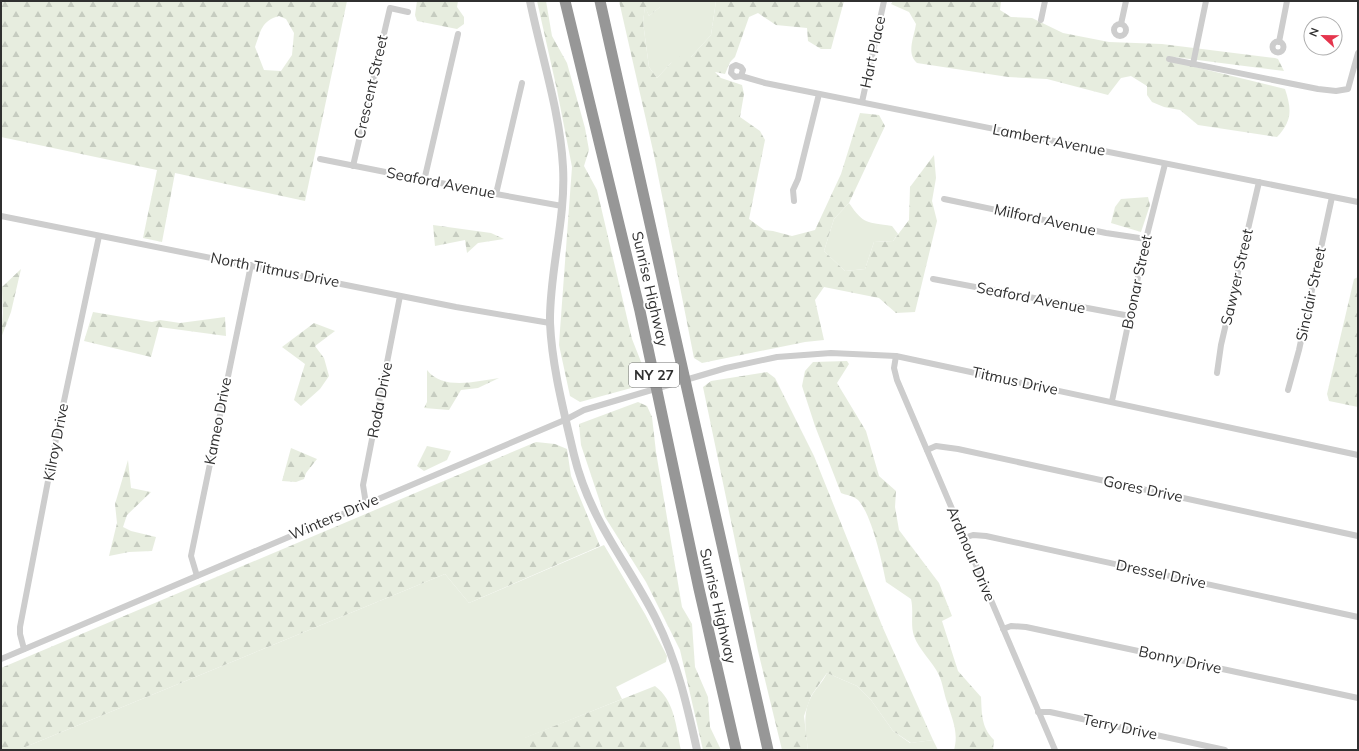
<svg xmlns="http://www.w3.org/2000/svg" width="1359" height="751" font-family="Mulish,sans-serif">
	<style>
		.green { fill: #e7eddf }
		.forest { fill: url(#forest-firs); fill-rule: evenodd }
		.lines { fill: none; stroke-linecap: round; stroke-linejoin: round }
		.minor { stroke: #cdcdcd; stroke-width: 6 }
		.tertiary { stroke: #cdcdcd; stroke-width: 8 }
		.motorway { stroke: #979797; stroke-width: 11 }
		.labels { text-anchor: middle; stroke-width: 4; stroke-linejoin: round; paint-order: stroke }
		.shield { fill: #fff; stroke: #6e6e6e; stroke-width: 1 }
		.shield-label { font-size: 14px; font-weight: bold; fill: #303030 }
		.street-label { font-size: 15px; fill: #303030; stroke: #fff }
	</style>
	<defs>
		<pattern id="forest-firs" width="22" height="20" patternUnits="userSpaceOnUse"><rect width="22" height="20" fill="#e7eddf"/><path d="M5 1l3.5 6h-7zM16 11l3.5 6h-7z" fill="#c6ccc0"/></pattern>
	</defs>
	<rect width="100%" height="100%" fill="#fff"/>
	<!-- green -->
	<g class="green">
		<path d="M660 1H716L711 35 691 57 671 63 657 78 649 67 643 22 645 6 649 16 660 7Z"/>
		<path d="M849 203C864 225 867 222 892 226L898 234 893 241 874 242 865 269 845 271 824 251 834 219Z"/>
		<path d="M604 545 645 614 667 656 666 662 616 687 622 699 525 738 532 750H18L445 574 469 603Z"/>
		<path d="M827 673 857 686 871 700 893 731 910 743 933 740 938 750H808C806 731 802 714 811 697 815 689 823 682 827 673Z"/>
	</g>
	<!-- forest -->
	<g class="forest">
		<path d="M1 1H347L305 201 175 173 162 242 143 238 157 170 1 137ZM279 16 286 19 294 33 292 55 281 71 264 70 255 47C261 31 261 21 279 16Z"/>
		<path d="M417 1H458L457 7 464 17V24L457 29 417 21 415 15Z"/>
		<path d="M537 1H546L552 36 567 63 585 128 589 150 584 166 597 190 632 339 647 377 646 384 580 402 570 396 559 345 560 330 572 167 557 90Z"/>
		<path d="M619 1H660V7L649 16 645 7 643 22 649 67 657 78 671 63 683 54 691 57 711 35 716 1H844L831 49H821L808 41 807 28 776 25 758 13 749 17 735 57 730 62 725 74 715 72 721 78 742 85 744 94 740 117 760 131 765 140 749 219 764 230 773 231 792 236 815 230 841 174 860 113 879 115 885 126 849 203 834 219 824 251 845 271 865 269 874 242 893 241 909 220 910 187 934 155 936 178 932 201 937 221 915 312 896 313 879 298 824 287 815 300 824 340 805 342 702 363 694 358 654 155Z"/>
		<path d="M893 1H1001L1000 10 1011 17 1032 18 1063 33 1109 42 1162 44 1275 58 1278 59 1284 71 1174 57 1191 66 1285 89C1292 110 1292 121 1277 137L1198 125 1180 110 1164 107 1152 102 1147 95V86L1131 76 1121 78 1108 95 1047 79 1008 77 917 63C906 54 914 37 916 24L909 12 891 4Z"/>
		<path d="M1148 197 1150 205 1141 232 1111 223 1115 207 1121 199Z"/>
		<path d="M433 225 491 233 504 239 478 243 467 253 465 240 435 246Z"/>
		<path d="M21 269 11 312 1 338 3 313 2 287Z"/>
		<path d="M1358 277V407L1329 401 1327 394 1354 279Z"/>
		<path d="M93 312 152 322 160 320 180 323 225 317 226 336 159 327 151 357 84 341Z"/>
		<path d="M314 323 335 331 315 346 324 358 329 376 320 389 301 406 294 400 305 364 282 347Z"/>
		<path d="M847 361 849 364 837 383 866 431 879 476 896 491 895 507 899 530 939 583 952 616 942 621 958 671 981 697C982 714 981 727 994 740L993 750H954C959 732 952 719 947 702 944 694 943 684 939 675 933 662 919 650 914 636 910 624 914 612 911 599L886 582C882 562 872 515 858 500 854 496 846 495 841 493L815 426 802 386 805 371 813 362Z"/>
		<path d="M427 370C443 391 477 381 499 378L478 388 461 390 449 410 424 408 427 402Z"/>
		<path d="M767 372 775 378 814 456 883 628 933 740 911 743 893 731 871 700 857 686 827 673 811 696 804 716 808 750H782L758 651 703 387 711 381Z"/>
		<path d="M638 402 647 406 652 417 656 452 682 607 692 624 695 667 708 697 710 727 721 750H703L680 650 646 582 605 517 581 445 579 424Z"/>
		<path d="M536 442 555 444 567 449 571 476 600 546 469 603 445 574 18 750H1V668Z"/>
		<path d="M427 446 451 451 447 460 424 471 417 466Z"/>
		<path d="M291 448 317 459 306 473 304 479 296 482 282 481Z"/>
		<path d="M128 460 131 488 151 492 127 515 123 527 131 531 156 537 152 551 129 552 109 556 117 523 115 504Z"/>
		<path d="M655 686C675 701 676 727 681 750H532L524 738Z"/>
	</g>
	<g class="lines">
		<!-- minor -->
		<g class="minor">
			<path d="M1041 20 1045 1"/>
			<path d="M1121 24 1126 1"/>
			<circle cx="1120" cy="30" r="6"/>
			<circle cx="1278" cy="47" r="5.5"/>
			<path d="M1279 42 1287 1"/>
			<path d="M1169 59 1318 89 1336 91 1348 89 1358 53"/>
			<path d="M1193 64 1206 1"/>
			<path d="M741 76 743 70 741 67 736 65 732 67 731 73 735 77 741 76 765 83 1358 202"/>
			<path d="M862 102 884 1"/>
			<path d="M320 159 496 194 562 206"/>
			<path d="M353 166 390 8 408 12"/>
			<path d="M424 181 458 34"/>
			<path d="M496 194 522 83"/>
			<path d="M944 199 1106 233 1146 239"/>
			<path d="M794 201 793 190 798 179 819 94"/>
			<path d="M1 216 456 307 550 323"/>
			<path d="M933 279 1130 316"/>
			<path d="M896 356 894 368 897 380 1055 750"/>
			<path d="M1217 373 1221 345 1259 182"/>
			<path d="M1288 390 1299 350 1332 197"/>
			<path d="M1112 401 1146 239 1165 164"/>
			<path d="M927 450 936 446 958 449 1358 536"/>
			<path d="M366 504 363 485 400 296"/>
			<path d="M964 538 973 535 986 536 1358 617"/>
			<path d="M197 576 191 556 251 265"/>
			<path d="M1003 629 1011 626 1026 627 1358 698"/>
			<path d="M24 649 20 634V627L57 434 99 236"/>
			<path d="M1 659 567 419 584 410 726 368 777 357 831 353 896 356 1358 455"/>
			<path d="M1038 712H1050L1225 750"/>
		</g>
		<!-- tertiary -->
		<path class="tertiary" d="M530 1C541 55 560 111 563 167 566 220 549 272 550 323 552 367 564 412 574 455 590 521 627 561 656 619 677 661 687 705 697 750"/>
		<!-- motorway -->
		<g class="motorway">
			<path d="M565 1 640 311 699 589 736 750"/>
			<path d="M600 1 768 750"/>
		</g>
	</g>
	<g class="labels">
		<!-- shield labels -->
		<rect class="shield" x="629" y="363" width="50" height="24" rx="3"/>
		<g class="shield-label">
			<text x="654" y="380">NY 27</text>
		</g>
		<!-- street labels -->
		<g class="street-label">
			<text transform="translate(873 52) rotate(-78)" y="5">Hart Place</text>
			<text transform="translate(371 87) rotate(-77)" y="5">Crescent Street</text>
			<text transform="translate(1049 140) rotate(11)" y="5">Lambert Avenue</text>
			<text transform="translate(441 183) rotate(11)" y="5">Seaford Avenue</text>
			<text transform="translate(1045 220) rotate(12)" y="5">Milford Avenue</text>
			<text transform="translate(275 270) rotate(11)" y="5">North Titmus Drive</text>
			<text transform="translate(1237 277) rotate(-77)" y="5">Sawyer Street</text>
			<text transform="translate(1137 282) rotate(-78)" y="5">Boonar Street</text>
			<text transform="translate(650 289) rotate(77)" y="5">Sunrise Highway</text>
			<text transform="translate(1311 294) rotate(-78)" y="5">Sinclair Street</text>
			<text transform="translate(1031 298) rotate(11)" y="5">Seaford Avenue</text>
			<text transform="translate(1015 381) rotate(12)" y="5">Titmus Drive</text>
			<text transform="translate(380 400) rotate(-79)" y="5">Roda Drive</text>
			<text transform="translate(218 421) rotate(-79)" y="5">Kameo Drive</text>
			<text transform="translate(56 442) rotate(-79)" y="5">Kilroy Drive</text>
			<text transform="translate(1143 489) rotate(12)" y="5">Gores Drive</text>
			<text transform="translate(334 517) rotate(-23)" y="5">Winters Drive</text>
			<text transform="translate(971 554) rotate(67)" y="5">Ardmour Drive</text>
			<text transform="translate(1161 574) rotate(12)" y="5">Dressel Drive</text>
			<text transform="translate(718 606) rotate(77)" y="5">Sunrise Highway</text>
			<text transform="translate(1180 660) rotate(12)" y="5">Bonny Drive</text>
			<text transform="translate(1120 727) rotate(12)" y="5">Terry Drive</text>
		</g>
	</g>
	<!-- border -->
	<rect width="1359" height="751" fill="none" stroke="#303030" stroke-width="4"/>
	<!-- north arrow -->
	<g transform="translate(1323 36) rotate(292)"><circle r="19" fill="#ffffff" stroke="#acacac"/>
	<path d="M0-3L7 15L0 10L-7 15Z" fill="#e5354d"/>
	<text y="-6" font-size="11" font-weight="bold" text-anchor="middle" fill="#303030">N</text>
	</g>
</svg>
